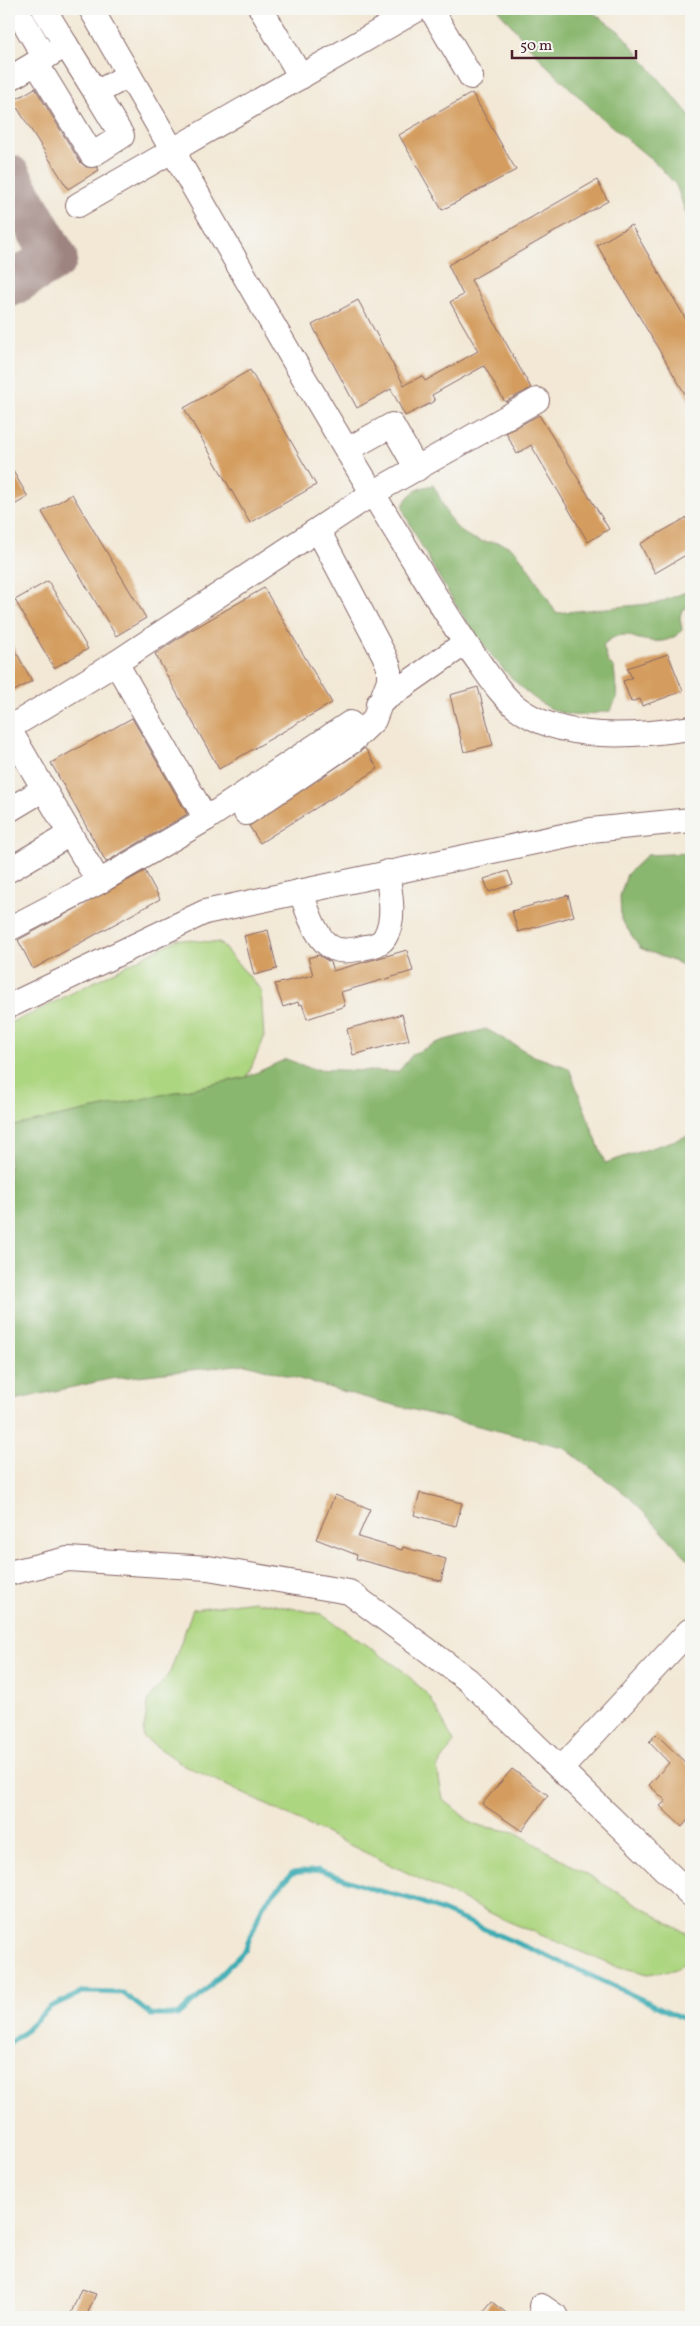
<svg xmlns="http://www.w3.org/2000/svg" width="700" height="2326" font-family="Vollkorn,serif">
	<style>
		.green { fill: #add681; stroke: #7c7a56 }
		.forest { fill: #8ab76f; stroke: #6a6b4d }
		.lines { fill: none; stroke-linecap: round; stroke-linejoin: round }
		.stream { stroke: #39abb3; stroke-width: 5 }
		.taxiway { stroke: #9e8480; stroke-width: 45 }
		.building { fill: #d49d5e }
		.minor-casing { stroke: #856566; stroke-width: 26 }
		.minor { stroke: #fff; stroke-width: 24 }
	</style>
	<rect width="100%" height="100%" fill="#f6f6f2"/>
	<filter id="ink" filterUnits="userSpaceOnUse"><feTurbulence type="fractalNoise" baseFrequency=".02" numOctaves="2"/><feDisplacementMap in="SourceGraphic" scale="10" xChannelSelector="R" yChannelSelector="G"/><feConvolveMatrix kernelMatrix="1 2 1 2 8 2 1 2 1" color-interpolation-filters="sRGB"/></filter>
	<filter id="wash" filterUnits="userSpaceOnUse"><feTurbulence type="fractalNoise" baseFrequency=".0096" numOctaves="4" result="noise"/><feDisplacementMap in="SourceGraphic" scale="20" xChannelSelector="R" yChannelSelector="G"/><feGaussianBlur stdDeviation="1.12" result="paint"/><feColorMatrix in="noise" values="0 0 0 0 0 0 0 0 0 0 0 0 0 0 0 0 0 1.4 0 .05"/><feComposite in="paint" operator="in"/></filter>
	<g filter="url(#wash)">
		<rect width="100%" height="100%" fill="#f2e8d5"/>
		<!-- green -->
		<g class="green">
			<path d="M178 939 220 943 261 990 264 1038 247 1077 9 1127V1023L29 1015Z"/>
			<path d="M254 1601 321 1614 402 1670 429 1696 454 1742 437 1768 443 1799 474 1825 515 1832 691 1936V1955L678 1969 648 1974 612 1965 505 1920 184 1765 143 1737 148 1701 170 1672 193 1609Z"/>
		</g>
		<!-- forest -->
		<g class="forest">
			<path d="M500 9H588L620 32 691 117V227L676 185 657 164 597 114 545 64 499 11Z"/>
			<path d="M433 485C447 508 447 529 477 540 491 545 497 538 513 549 522 555 549 601 556 613L658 603 691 590V606L682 610 680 617 682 630C671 643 656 643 639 639 634 638 628 634 624 635 615 635 609 640 603 645L608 662 614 667 617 698 610 711C598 712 584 717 572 715 507 708 432 568 405 514L403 506C409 492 418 488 433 485Z"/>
			<path d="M691 853V968L640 948 621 919 620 896 627 874 647 855Z"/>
			<path d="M486 1029 534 1056 569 1068 605 1163 691 1135V1562L628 1496 563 1447 374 1400 246 1364 110 1379 9 1401V1127L247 1077 286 1059 312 1069 398 1072 413 1054 441 1041Z"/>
		</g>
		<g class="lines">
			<!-- stream -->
			<path class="stream" d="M9 2043 23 2033 50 2007 83 1992 123 1993 151 2015H177L198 1998 245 1950 263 1905 292 1873 320 1870 369 1888 419 1901 559 1961 691 2022"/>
			<!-- taxiway -->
			<path class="taxiway" d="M9 177 55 258 9 285"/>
		</g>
		<g id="blocks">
			<!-- building -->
			<g class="building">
				<path d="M35 88 80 162 86 167H97L99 170 68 189 13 101Z"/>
				<path d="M472 93 516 170 442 210 399 135Z"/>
				<path d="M597 180 608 201 471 280 531 388 505 402 484 366 432 395 435 401 405 416 391 389 357 408 312 325 358 300 404 385 422 376 425 381 478 351 450 302 463 295 448 265Z"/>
				<path d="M631 225 691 328V404L597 245Z"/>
				<path d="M250 370 316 485 250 523 184 408Z"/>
				<path d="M539 415 609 529 588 542 531 445 517 454 506 433Z"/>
				<path d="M9 464 28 497 9 508Z"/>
				<path d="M72 494 146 618 116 636 42 512Z"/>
				<path d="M691 515V552L655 573 640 544Z"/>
				<path d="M48 581 88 649 54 668 15 600Z"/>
				<path d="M264 588 332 703 219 769 155 654 188 632Z"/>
				<path d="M9 639 32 681 9 694Z"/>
				<path d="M668 654 683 691 642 706 640 699 631 702 623 681 632 678 627 668Z"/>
				<path d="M478 687 493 745 464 752 450 695Z"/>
				<path d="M132 718 187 814 106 862 51 763Z"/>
				<path d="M365 748 378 769 260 843 249 826Z"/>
				<path d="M145 871 160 899 33 969 18 940Z"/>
				<path d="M508 871 513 884 489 892 484 879Z"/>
				<path d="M568 895 574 916 518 932 512 911Z"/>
				<path d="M268 930 277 969 254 975 244 936Z"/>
				<path d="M407 950 413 971 341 992 345 1006 307 1019 302 1004 299 1005 298 1002 283 1007 275 984 313 975 308 958 318 955 330 962 333 971Z"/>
				<path d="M402 1014 409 1040 353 1055 347 1029Z"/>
				<path d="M420 1493 462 1503 456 1526 414 1515Z"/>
				<path d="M335 1495 370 1509 358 1537 402 1550 403 1547 446 1559 441 1581 356 1559 357 1555 316 1539Z"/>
				<path d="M656 1734 691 1768V1816L682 1827 660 1806 666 1801 649 1785 669 1763 649 1742Z"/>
				<path d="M512 1769 548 1795 522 1831 482 1804Z"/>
				<path d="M81 2289 96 2294 86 2317 71 2313Z"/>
				<path d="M492 2301 511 2317H479Z"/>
			</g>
		</g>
	</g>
	<g filter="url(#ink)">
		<use href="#blocks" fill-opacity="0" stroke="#856566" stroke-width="1"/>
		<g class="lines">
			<defs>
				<g id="minor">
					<path d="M16 9 45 58"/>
					<path d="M44 9 66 45"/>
					<path d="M91 9C193 185 293 364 400 538 426 580 451 624 481 665 491 679 502 696 516 707 562 743 638 736 691 728"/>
					<path d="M261 9 301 77"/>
					<path d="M431 9 471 77"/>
					<path d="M36 63 92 155 122 136 96 93"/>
					<path d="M9 79 66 45 96 93 129 75"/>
					<path d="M78 205 418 9"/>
					<path d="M347 450 392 425 417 469"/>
					<path d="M378 704 465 643"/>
					<path d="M9 728 116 663 373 493 537 400"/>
					<path d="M9 729 70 834 9 870"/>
					<path d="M9 810 44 789"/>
					<path d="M246 813 351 742 374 720 389 680V667L384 655 318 530"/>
					<path d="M206 819 350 723"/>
					<path d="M70 834 99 882 206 819 116 663"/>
					<path d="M301 891C306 908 317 943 335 949 344 952 354 950 362 948 370 946 381 945 385 937 396 918 390 892 387 872"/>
					<path d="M9 929 99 882"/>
					<path d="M9 1006 205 912 591 830 691 820"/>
					<path d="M9 1573 68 1559 208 1568 349 1592 468 1680 691 1895"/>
					<path d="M561 1769 689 1631"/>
					<path d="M541 2306 557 2317"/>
				</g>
			</defs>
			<!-- minor casing -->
			<use href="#minor" class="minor-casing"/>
			<!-- minor -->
			<use href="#minor" class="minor"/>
		</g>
	</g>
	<!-- margin -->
	<rect width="700" height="2326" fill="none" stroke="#f6f6f2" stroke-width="30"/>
	<!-- scale -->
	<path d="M512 50v8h124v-8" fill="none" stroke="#4a1f2b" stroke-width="2.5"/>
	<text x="520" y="50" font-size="15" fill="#4a1f2b" stroke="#f6f6f2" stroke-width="4" paint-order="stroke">50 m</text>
</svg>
